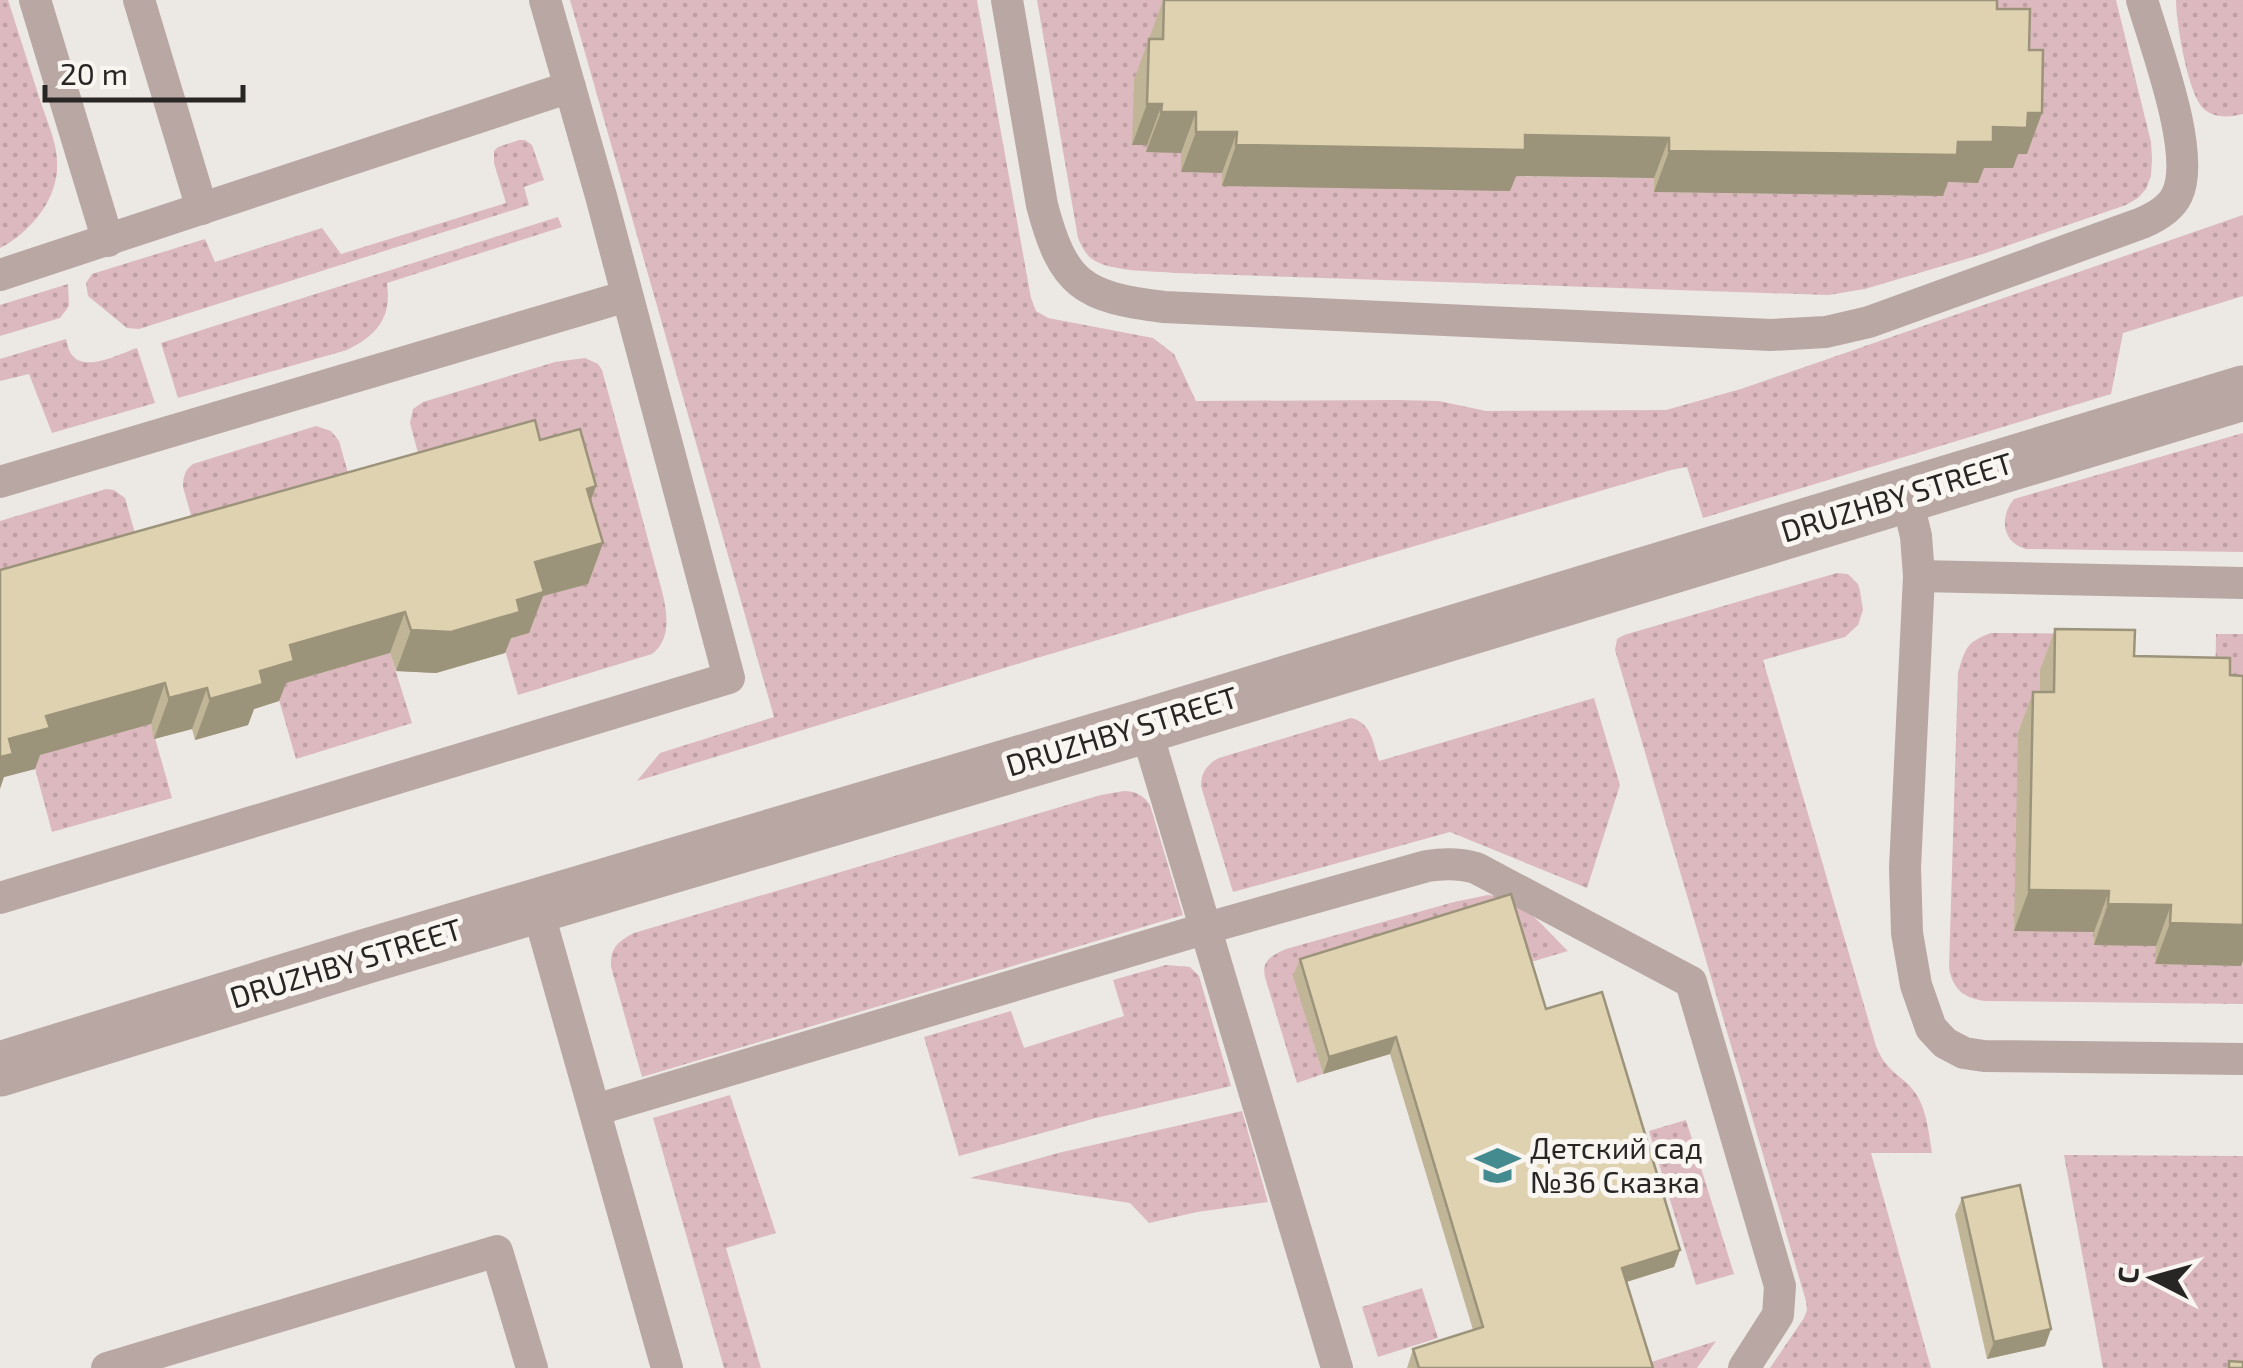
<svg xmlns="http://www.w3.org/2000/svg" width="2243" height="1368" font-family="'Exo 2',sans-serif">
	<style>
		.green { fill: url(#green-dots) }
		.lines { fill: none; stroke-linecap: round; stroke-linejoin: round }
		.service { stroke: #b9a7a3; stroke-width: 32 }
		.minor { stroke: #b9a7a3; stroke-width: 55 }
		.wall { fill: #c0b597 }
		.shaded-wall { fill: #9c937b }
		.building { fill: #dfd2b0; stroke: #9c937b; stroke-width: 2.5 }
		.labels { text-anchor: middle; stroke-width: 10; stroke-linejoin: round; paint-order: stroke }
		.street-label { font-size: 30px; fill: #282625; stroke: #f9f5f1 }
		.poi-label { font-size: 30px; fill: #282625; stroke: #f9f5f1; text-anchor: start }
	</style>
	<defs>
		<pattern id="green-dots" width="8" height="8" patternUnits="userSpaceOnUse" patternTransform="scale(2.5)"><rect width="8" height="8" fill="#dcb9bf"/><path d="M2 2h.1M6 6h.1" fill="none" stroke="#bd9fa4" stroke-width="1.8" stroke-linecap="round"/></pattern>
	</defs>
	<rect width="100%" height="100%" fill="#ece8e4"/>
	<!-- green -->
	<g class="green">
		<path d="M0 0H8C19 34 30 69 41 103 48 124 59 147 57 170 55 203 28 234 0 248Z"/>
		<path d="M570 0H977L1031 298 1036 311 1048 318 1153 338 1174 354 1196 401 1398 400 1439 401 1486 411 1666 410 1741 389 2243 215V296L2123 333 2111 394 1703 518 1687 467 1671 470 1037 658 637 781 660 753 774 717Z"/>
		<path d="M1037 0H1226L1134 81 1133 144 1147 145 1181 153V172L1222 173V185L1511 176 1654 178 1655 192 1942 196 1943 182 1978 183 1846 0H2116L2151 142 2152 159 2151 176 2146 189 2138 198 2126 205 1983 254 1865 289 1828 295 1176 273C1154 271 1110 272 1092 259 1085 254 1081 245 1078 238Z"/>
		<path d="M2176 0H2243V114C2230 117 2215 119 2204 109 2188 95 2176 22 2176 0Z"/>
		<path d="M519 140H525L532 145 544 180 524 187 529 205 139 329 127 328 88 296 86 283 92 274 205 239 215 262 322 228 341 254 506 203 494 163V151L498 147Z"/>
		<path d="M558 217 562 227 387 283C392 318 377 335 347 350L178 398 161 343Z"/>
		<path d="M68 284 69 306 60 318 0 336V305Z"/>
		<path d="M66 339C67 343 69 352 72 355 86 373 121 353 137 348L155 403 52 433 29 374 0 381V359Z"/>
		<path d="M585 358 598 364 602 370 662 591C667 612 672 639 652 654L518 695 502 640 427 487 410 423 413 409 423 402 555 362Z"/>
		<path d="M316 426 331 431 339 441 357 505 201 550 183 487C183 476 185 470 193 464Z"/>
		<path d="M2243 433V552L2026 549C2002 543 1999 517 2014 499Z"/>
		<path d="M106 489 114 490 125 498 144 565 0 606V521Z"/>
		<path d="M1837 573 1848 574 1858 584 1860 591 1863 610 1858 625 1845 637 1763 660 1876 1046C1887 1075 1905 1075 1918 1097 1927 1113 1929 1135 1932 1153H1871L1931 1368H1770L1804 1318 1807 1310 1806 1301 1615 650 1617 639 1624 635Z"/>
		<path d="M1991 633 2121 634 2039 733 2014 930 2094 932 2156 946V964L2240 966 2243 903V1004L1985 1001C1964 998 1953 990 1949 968L1958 673C1965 649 1966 642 1991 633Z"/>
		<path d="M2216 634H2243V717L2215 699Z"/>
		<path d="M390 653 412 723 296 759 275 686Z"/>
		<path d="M1594 698 1620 785 1587 888 1450 832 1233 892 1201 786C1201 773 1207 764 1219 758L1351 718C1372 723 1373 744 1379 761Z"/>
		<path d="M151 724 172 798 52 832 32 757Z"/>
		<path d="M1124 791C1135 791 1143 795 1150 805L1183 915 642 1077 611 967C610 948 618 941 634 933L1101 795Z"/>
		<path d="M1488 895C1522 897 1544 928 1568 951L1521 965 1294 977 1323 1074 1297 1083 1265 977C1261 960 1273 955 1286 949L1454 902Z"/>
		<path d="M1166 965 1190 967 1199 976 1231 1086 1096 1118 959 1156 924 1037 1011 1011 1024 1048 1124 1016 1113 980Z"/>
		<path d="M730 1095 776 1233 726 1248 761 1368H724L653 1118Z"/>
		<path d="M1242 1111 1268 1202 1197 1212 1149 1223 1130 1203 970 1178 1058 1153Z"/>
		<path d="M1686 1120 1734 1274 1696 1285 1649 1131Z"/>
		<path d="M2064 1155 2243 1156V1368H2103Z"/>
		<path d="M1422 1288 1438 1338 1378 1357 1362 1307Z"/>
		<path d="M1716 1341 1697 1368H1640L1639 1366Z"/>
	</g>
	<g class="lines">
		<!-- service -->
		<g class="service">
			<path d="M35 0 108 241"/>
			<path d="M139 0 202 209"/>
			<path d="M1007 0 1042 205C1063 285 1083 297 1164 307L1771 335 1826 332 1869 322 2142 223C2156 217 2171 208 2177 195 2197 154 2155 45 2142 0"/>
			<path d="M0 275 570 87"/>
			<path d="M0 482 627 296"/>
			<path d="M1906 495 1916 536 1919 576 1905 868 1907 933 1916 985 1931 1028 1945 1043 1964 1053 1984 1056 2243 1059"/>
			<path d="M1919 576 2243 583"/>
			<path d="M1145 726 1337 1368"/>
			<path d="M0 898 729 678 601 196 545 0"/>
			<path d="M537 907 667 1368"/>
			<path d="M595 1110 1207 928 1427 866C1445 863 1459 863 1476 868L1691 982 1780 1286 1778 1315 1744 1368"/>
			<path d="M107 1368 497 1251 532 1368"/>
		</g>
		<!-- minor -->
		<path class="minor" d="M0 1069 367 956 1145 726 2243 393"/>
	</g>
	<!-- wall -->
	<g class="wall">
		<path d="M1163 0H1997V9L2027 154H2018L2013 168H1984L1978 183 1948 182 1943 196 1654 192V178L1516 176 1510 191 1222 186V173L1181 172V153L1146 152 1147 145H1132L1134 80Z"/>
		<path d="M540 440 596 486 591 501 603 543 588 584 543 596 529 633 511 638 505 653 436 673 396 671 390 653 286 683 279 701 254 709 248 725 195 740 192 729 154 739 151 724 40 755 35 769 4 777 0 570Z"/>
		<path d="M2055 629 2134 656 2230 675 2243 676V960L2241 966 2155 964 2156 946 2094 945V932L2014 931 2018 733 2033 692H2040V670Z"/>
		<path d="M1300 959 1546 1009 1680 1250 1674 1267 1627 1282 1653 1368H1407L1413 1349 1473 1330 1390 1054 1323 1074 1293 976Z"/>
		<path d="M1962 1198 2051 1329 2045 1346 1987 1359 1955 1215Z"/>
	</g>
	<!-- shaded-wall -->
	<g class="shaded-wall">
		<path d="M1147 104H1162L1147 145H1132Z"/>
		<path d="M1161 112H1196L1181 153 1146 152Z"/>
		<path d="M2028 113H2042L2027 154H2018L2013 168H1984L1978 183 1948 182 1943 196 1654 192 1669 151 1958 142Z"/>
		<path d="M1196 132H1237L1222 173 1181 172Z"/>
		<path d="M1525 135 1669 138 1654 178 1516 176 1510 191 1222 186 1236 145Z"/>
		<path d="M596 486 581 527 587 489Z"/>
		<path d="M603 543 588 584 543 596 529 633 511 638 505 653 436 673 396 671 411 630 517 600 535 562Z"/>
		<path d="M405 612 390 653 286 683 279 701 254 709 248 725 195 740 210 699 260 671 290 645Z"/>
		<path d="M165 683 151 724 40 755 35 769 4 777 0 789V757L9 739 46 716Z"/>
		<path d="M207 688 192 729 154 739 169 698Z"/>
		<path d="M2029 890 2109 891 2094 932 2014 931Z"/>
		<path d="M2108 904 2171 905 2156 946 2094 945Z"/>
		<path d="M2170 923 2243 925V960L2241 966 2155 964Z"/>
		<path d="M1396 1037 1390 1054 1323 1074 1329 1057Z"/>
		<path d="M1680 1250 1674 1267 1616 1285 1622 1268Z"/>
		<path d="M2051 1329 2045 1346 1987 1359 1994 1342Z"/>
	</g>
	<!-- building -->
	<g class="building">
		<path d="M1164 0H1997V9H2030L2029 50H2043L2042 113H2028L2027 128 1993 127V142H1958L1957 155 1669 151V138L1525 135V150L1236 145 1237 132H1196V112H1161L1162 104H1147L1149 39H1163Z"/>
		<path d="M535 420 540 440 580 429 596 486 587 489 603 543 535 562 544 592 517 600 520 612 451 632 411 630 405 612 290 645 294 661 260 671 263 684 210 699 207 688 169 698 165 683 46 716 50 728 9 739 13 754 0 757V570Z"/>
		<path d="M2055 629 2135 630 2134 656 2230 658V675L2243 676V925L2170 923 2171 905 2108 904 2109 891 2029 890 2033 692H2054Z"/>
		<path d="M1511 894 1546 1009 1602 992 1680 1250 1622 1268 1653 1368H1419L1413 1349 1483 1327 1396 1037 1329 1057 1300 959Z"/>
		<path d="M2020 1185 2051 1329 1994 1342 1962 1198Z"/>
		<path d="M2229 1361 2243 1362V1368H2229Z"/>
	</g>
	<!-- icons -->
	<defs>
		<symbol id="school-bare" viewBox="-9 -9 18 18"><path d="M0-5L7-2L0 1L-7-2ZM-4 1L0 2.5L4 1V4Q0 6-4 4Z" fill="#438b8e" stroke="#f9f5f1" stroke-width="2.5" paint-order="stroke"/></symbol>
	</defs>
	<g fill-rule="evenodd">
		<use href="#school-bare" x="1466" y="1134" width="63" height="63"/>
	</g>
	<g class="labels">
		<!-- street labels -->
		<g class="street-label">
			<text transform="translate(1897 498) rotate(-17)" y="10">DRUZHBY STREET</text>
			<text transform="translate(1122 732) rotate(-17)" y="10">DRUZHBY STREET</text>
			<text transform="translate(346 964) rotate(-17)" y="10">DRUZHBY STREET</text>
		</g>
		<!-- poi labels -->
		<g class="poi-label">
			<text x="1530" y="1159">Детский сад<tspan x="1530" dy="34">№36 Сказка</tspan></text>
		</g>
	</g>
	<!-- north arrow -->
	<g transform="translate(2153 1278) rotate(276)" stroke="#f9f5f1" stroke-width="8" paint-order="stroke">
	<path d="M0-8L18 38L0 25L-18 38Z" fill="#282625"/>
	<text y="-15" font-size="28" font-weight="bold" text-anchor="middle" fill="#282625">С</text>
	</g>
	<!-- scale -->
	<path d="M45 85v15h198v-15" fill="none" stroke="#282625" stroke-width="5"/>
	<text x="60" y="85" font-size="30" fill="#282625" stroke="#f9f5f1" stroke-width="8" paint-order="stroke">20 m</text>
</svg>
